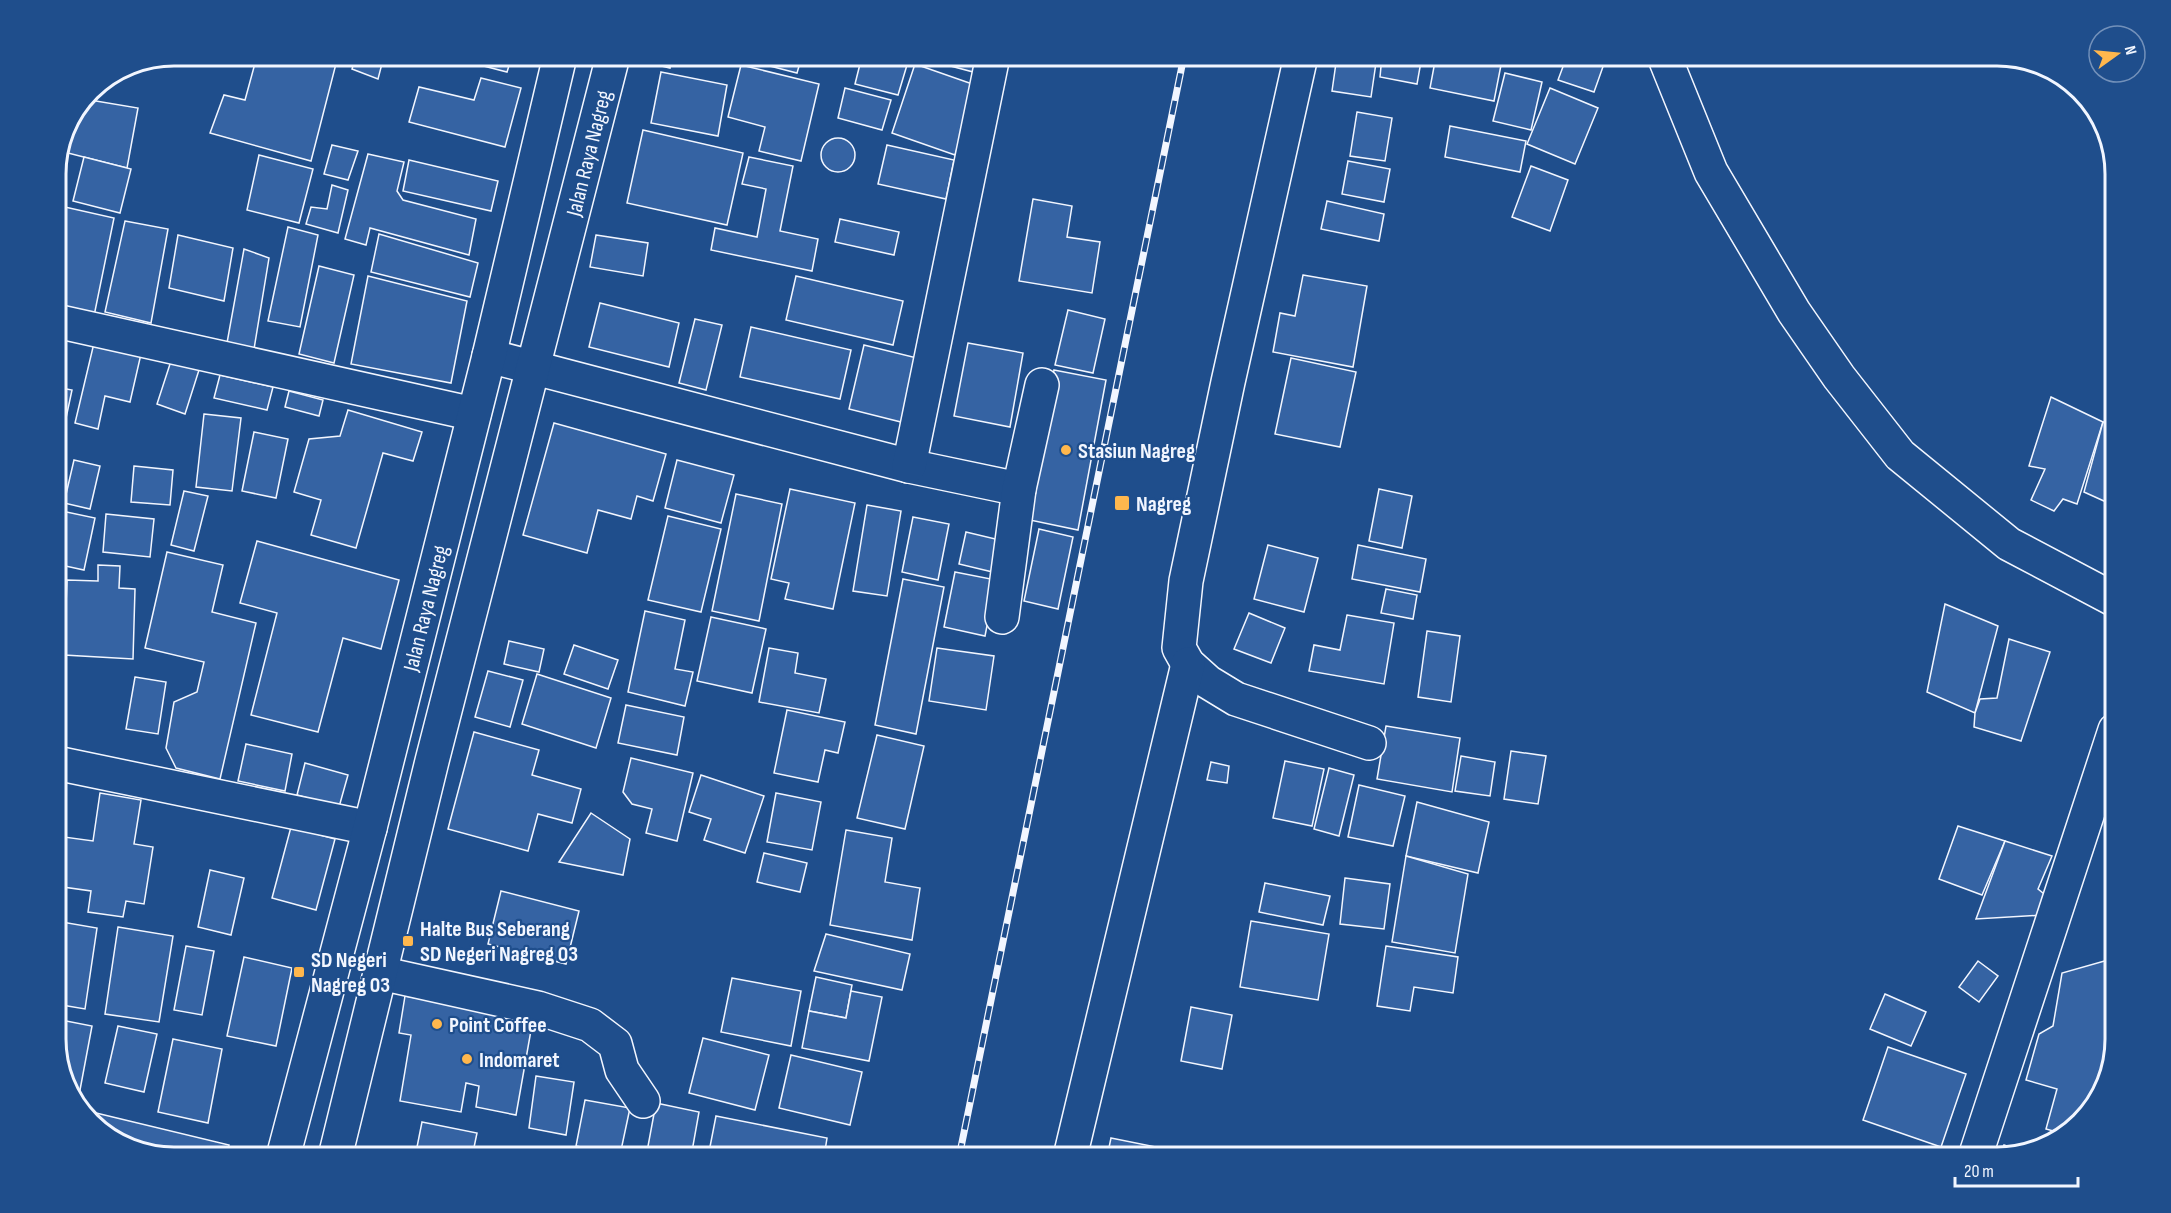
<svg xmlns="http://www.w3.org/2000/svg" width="2171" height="1213" font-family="'Sofia Sans Condensed',sans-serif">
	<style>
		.building { fill: #3563a3; stroke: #f2f6ff; stroke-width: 1.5 }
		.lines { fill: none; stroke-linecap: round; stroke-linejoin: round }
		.street-casing { stroke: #f2f6ff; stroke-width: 36 }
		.highway-casing { stroke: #f2f6ff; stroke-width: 36 }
		.street { stroke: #1f4e8c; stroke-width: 33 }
		.highway { stroke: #1f4e8c; stroke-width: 33 }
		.rail-casing { stroke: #f2f6ff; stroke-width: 7 }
		.rail { stroke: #1f4e8c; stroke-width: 4.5; stroke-dasharray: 14; stroke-linecap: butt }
		.poi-dot { fill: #ffb74d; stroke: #1f4e8c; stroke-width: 2 }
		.labels { text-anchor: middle; stroke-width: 4.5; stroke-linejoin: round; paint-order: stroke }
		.street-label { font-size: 22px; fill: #f2f6ff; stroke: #1f4e8c }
		.poi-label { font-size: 22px; font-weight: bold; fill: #f2f6ff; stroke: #1f4e8c; text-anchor: start }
		.rim { fill: none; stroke: #f2f6ff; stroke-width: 3 }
	</style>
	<rect width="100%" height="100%" fill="#1f4e8c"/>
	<!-- building -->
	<g class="building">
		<path d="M257 56H338L311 161 210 133 224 95 245 100Z"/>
		<path d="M356 56H384L378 79 352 69Z"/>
		<path d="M445 56H512L507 72Z"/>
		<path d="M637 56H672L670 68 636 60Z"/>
		<path d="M752 56H802L797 73 750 61Z"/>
		<path d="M862 56 907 65 898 95 855 84Z"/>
		<path d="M925 56H982L977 73 924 59Z"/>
		<path d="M1337 56H1377L1371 97 1332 91Z"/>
		<path d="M1382 56H1422L1417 84 1380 77Z"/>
		<path d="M1436 56H1454L1501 65 1494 101 1430 88Z"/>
		<path d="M1567 56H1588L1605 61 1594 92 1558 80Z"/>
		<path d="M915 64 978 86 955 155 892 133Z"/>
		<path d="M741 65 819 84 801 161 759 151 765 127 728 117Z"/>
		<path d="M661 72 727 85 718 136 651 123Z"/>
		<path d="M1505 73 1542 82 1531 130 1493 121Z"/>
		<path d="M481 78 521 88 505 147 409 122 419 87 474 100Z"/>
		<path d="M845 88 891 100 882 130 838 118Z"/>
		<path d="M1550 88 1598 108 1575 164 1527 144Z"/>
		<path d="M84 99 138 108 127 168 60 151 68 122Z"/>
		<path d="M1357 112 1392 118 1385 161 1350 156Z"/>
		<path d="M1450 126 1526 141 1520 172 1445 157Z"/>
		<path d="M643 130 743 153 727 225 627 203Z"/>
		<circle cx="838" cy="155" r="17"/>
		<path d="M332 145 358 151 348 180 324 174Z"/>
		<path d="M887 145 954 160 946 199 878 184Z"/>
		<path d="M368 154 404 162 397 191 403 200 476 219 469 255 370 228 366 245 345 239Z"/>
		<path d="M259 155 313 169 299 223 247 210Z"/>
		<path d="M84 157 131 169 120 213 73 201Z"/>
		<path d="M749 157 793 166 780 231 818 239 812 271 711 250 715 228 757 237 766 189 742 184Z"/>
		<path d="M409 160 498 181 491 211 403 191Z"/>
		<path d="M1348 161 1390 169 1384 202 1342 194Z"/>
		<path d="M1531 166 1568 180 1550 231 1512 217Z"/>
		<path d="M56 177 64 180 60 197 56 196Z"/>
		<path d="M332 185 348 190 338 233 306 224 311 207 327 209Z"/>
		<path d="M1033 199 1072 206 1067 237 1100 242 1092 293 1019 281Z"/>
		<path d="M1327 201 1384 214 1379 241 1321 229Z"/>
		<path d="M56 205 114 218 94 316 56 307Z"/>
		<path d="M840 219 899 232 894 255 835 242Z"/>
		<path d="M125 221 168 229 151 323 105 312Z"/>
		<path d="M288 227 318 235 300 327 268 321Z"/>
		<path d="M379 234 478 263 470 297 371 272Z"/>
		<path d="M178 235 233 248 224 301 169 288Z"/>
		<path d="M596 235 648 243 643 276 590 267Z"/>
		<path d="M244 249 269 258 254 349 227 343Z"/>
		<path d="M319 266 354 275 334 363 299 354Z"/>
		<path d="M1303 275 1367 286 1353 367 1273 352 1280 313 1295 316Z"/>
		<path d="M368 276 467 301 451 383 351 364Z"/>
		<path d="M796 276 903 301 893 345 786 320Z"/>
		<path d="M600 303 679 323 669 367 589 347Z"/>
		<path d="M1068 310 1105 319 1093 373 1055 365Z"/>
		<path d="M695 319 722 325 706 390 679 383Z"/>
		<path d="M751 327 851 350 840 399 740 377Z"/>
		<path d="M94 343 141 354 130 402 105 396 98 429 75 423Z"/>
		<path d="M968 343 1023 353 1010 427 954 416Z"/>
		<path d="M864 345 921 359 905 423 849 409Z"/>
		<path d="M1291 358 1356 372 1340 447 1275 434Z"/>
		<path d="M171 361 199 370 185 414 157 404Z"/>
		<path d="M1054 370 1106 380 1078 530 1025 519Z"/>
		<path d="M220 375 273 387 267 410 214 398Z"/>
		<path d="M56 387 72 390 62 437 56 436Z"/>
		<path d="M289 391 323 400 319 416 285 407Z"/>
		<path d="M2051 397 2103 422 2077 504 2063 499 2054 511 2031 500 2045 469 2029 466Z"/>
		<path d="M348 410 422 432 413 461 383 453 356 548 311 535 321 500 294 492 309 439 340 436Z"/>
		<path d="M204 414 241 418 232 491 196 487Z"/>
		<path d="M2103 422 2115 427V506L2084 492Z"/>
		<path d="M554 423 666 454 653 501 637 496 631 519 598 510 587 553 523 535Z"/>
		<path d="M254 432 288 439 276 498 242 491Z"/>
		<path d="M74 460 100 466 90 509 64 503Z"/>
		<path d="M677 460 734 475 721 523 665 508Z"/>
		<path d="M134 466 173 470 170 505 131 502Z"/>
		<path d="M790 489 855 503 833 609 785 599 789 583 771 579Z"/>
		<path d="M1379 489 1412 496 1402 548 1369 541Z"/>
		<path d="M184 491 208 496 194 551 171 545Z"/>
		<path d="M736 494 782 504 759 621 712 611Z"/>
		<path d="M867 505 901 511 887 596 853 591Z"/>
		<path d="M57 510 95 518 84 570 56 564Z"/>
		<path d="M106 514 154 519 150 557 103 552Z"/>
		<path d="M668 516 721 529 701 612 648 600Z"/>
		<path d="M913 517 949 524 938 580 902 572Z"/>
		<path d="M1039 529 1073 537 1058 609 1024 601Z"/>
		<path d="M966 532 1008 542 1001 574 959 564Z"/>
		<path d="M257 541 399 580 381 649 343 638 318 732 251 715 277 613 240 603Z"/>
		<path d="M1268 545 1318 558 1304 612 1254 599Z"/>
		<path d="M1358 545 1426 559 1420 592 1352 579Z"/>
		<path d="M167 552 223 565 212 612 256 623 220 779 176 768 166 748 174 702 197 692 204 662 145 648Z"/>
		<path d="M98 565 120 566 119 588 135 589 133 659 64 655 67 580 98 581Z"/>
		<path d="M955 572 996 580 985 636 944 627Z"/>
		<path d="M903 579 944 587 916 734 875 725Z"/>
		<path d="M1386 589 1417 595 1413 619 1381 613Z"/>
		<path d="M1945 604 1998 626 1975 713 1927 692Z"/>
		<path d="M645 611 685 620 675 669 693 672 685 706 628 692Z"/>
		<path d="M1249 613 1285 628 1271 663 1234 649Z"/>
		<path d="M1347 615 1394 623 1384 684 1309 671 1314 645 1340 650Z"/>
		<path d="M711 617 766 629 752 693 697 681Z"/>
		<path d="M1427 631 1460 636 1451 702 1418 697Z"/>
		<path d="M2009 639 2050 652 2021 741 1974 727 1975 713 1980 699 1997 698Z"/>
		<path d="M509 641 544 649 539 672 504 664Z"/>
		<path d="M574 645 618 660 608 689 564 674Z"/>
		<path d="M769 648 798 653 795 673 826 679 819 713 759 702Z"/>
		<path d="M937 648 994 656 986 710 929 701Z"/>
		<path d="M488 671 523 680 510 727 475 717Z"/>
		<path d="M537 674 611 698 596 748 522 724Z"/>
		<path d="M135 677 166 682 158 734 126 729Z"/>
		<path d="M626 705 684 717 677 755 618 743Z"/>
		<path d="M787 710 845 722 838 753 825 750 818 782 774 773Z"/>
		<path d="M1386 726 1460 738 1452 792 1377 779Z"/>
		<path d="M474 732 539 750 532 775 581 789 572 823 538 814 528 851 448 829Z"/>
		<path d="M877 735 924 746 905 829 857 818Z"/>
		<path d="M246 744 292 754 285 791 238 781Z"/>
		<path d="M1511 751 1546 756 1538 804 1504 799Z"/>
		<path d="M1461 756 1495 762 1490 796 1455 791Z"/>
		<path d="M631 758 693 773 677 841 646 833 652 809 632 804 623 792Z"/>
		<path d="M1285 761 1324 769 1312 826 1273 818Z"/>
		<path d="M1211 762 1229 766 1227 783 1207 780Z"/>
		<path d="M305 763 348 775 339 807 297 795Z"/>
		<path d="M1329 768 1354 775 1339 836 1314 829Z"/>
		<path d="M701 775 764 796 745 853 704 840 711 819 689 812Z"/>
		<path d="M1359 785 1405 796 1393 846 1348 837Z"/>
		<path d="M100 793 141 800 134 844 153 847 144 904 126 901 123 917 88 912 91 891 56 886 57 836 93 841Z"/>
		<path d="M776 793 821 802 812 850 767 842Z"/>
		<path d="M1417 802 1489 822 1478 873 1406 856Z"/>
		<path d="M591 813 630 839 623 875 559 862Z"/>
		<path d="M1958 826 2005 841 1982 895 1939 879Z"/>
		<path d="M291 827 335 839 316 910 272 898Z"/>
		<path d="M846 830 892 838 885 882 920 888 912 940 830 925Z"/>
		<path d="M2005 841 2052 856 2038 889 2048 897 2043 915 1976 919Z"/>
		<path d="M764 853 807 863 800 892 757 882Z"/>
		<path d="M1406 856 1468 874 1455 953 1392 942Z"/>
		<path d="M210 870 244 878 231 935 198 927Z"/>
		<path d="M1345 878 1390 884 1384 929 1340 924Z"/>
		<path d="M1265 883 1330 896 1323 925 1259 912Z"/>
		<path d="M501 891 579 911 566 964 488 944Z"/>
		<path d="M56 921 97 928 85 1009 56 1004Z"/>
		<path d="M1251 921 1329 934 1318 1000 1240 987Z"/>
		<path d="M118 927 173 936 159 1022 105 1014Z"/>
		<path d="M826 934 910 954 902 990 814 971Z"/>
		<path d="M186 946 214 951 202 1015 174 1010Z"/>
		<path d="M1386 946 1458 957 1453 993 1414 987 1410 1011 1377 1006Z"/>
		<path d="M244 957 292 968 276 1046 227 1036Z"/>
		<path d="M2115 958V1039L2100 1098 2064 1134 2046 1129 2057 1089 2026 1080 2039 1034 2053 1026 2062 973Z"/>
		<path d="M1978 961 1998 976 1979 1002 1959 987Z"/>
		<path d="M816 977 852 985 846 1018 809 1011Z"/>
		<path d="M732 978 801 991 791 1046 721 1032Z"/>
		<path d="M851 991 882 997 869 1061 802 1048 809 1011 846 1018Z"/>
		<path d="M1885 994 1926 1012 1911 1046 1870 1029Z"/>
		<path d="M405 996 533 1019 516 1115 476 1107 479 1086 466 1083 461 1112 400 1101 411 1035 399 1033Z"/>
		<path d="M1191 1007 1232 1015 1222 1069 1181 1061Z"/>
		<path d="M56 1019 92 1026 77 1106 56 1046Z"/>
		<path d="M118 1026 157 1034 144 1092 105 1083Z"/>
		<path d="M703 1038 769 1055 755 1110 689 1093Z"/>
		<path d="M173 1039 222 1049 208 1123 158 1112Z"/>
		<path d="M1888 1047 1966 1074 1941 1147 1863 1120Z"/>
		<path d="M791 1055 862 1072 850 1125 779 1108Z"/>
		<path d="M536 1076 574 1082 566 1135 529 1128Z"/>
		<path d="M585 1100 630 1108 620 1155 576 1146Z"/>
		<path d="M656 1103 699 1112 691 1157H646Z"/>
		<path d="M92 1112 229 1145 226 1157H174L115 1142 90 1118Z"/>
		<path d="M716 1116 827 1138 824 1157H708Z"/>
		<path d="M422 1122 477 1133 472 1157H415Z"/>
		<path d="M1111 1138 1161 1148 1159 1157H1107Z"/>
		<path d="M2004 1145 2021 1151 2000 1157Z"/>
	</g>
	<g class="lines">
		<defs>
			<g id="street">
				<path d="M1301 56 1228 382 1186 581 1179 648 1188 664 1208 682 1236 699 1369 743"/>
				<path d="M1664 56 1711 172 1794 312 1839 377 1900 455 2009 544 2115 600"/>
				<path d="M56 321 474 414"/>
				<path d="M489 356 909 466 1019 489"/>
				<path d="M909 466 993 56"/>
				<path d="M1002 617 1019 489 1042 385"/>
				<path d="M56 763 370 828"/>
				<path d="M380 973 538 1008 590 1025 615 1044 622 1070 643 1101"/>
				<path d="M1070 1157 1188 664"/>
				<path d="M1975 1157 2115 730"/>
			</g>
			<g id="highway">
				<path d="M283 1157 370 828 489 356 560 56"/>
				<path d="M335 1157 432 761 613 56"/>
			</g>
		</defs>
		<!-- street casing -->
		<use href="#street" class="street-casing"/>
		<!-- highway casing -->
		<use href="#highway" class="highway-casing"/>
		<!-- street -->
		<use href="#street" class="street"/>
		<!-- highway -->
		<use href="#highway" class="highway"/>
		<defs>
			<path id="rail" d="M959 1157 1184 56"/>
		</defs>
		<!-- rail casing -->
		<use href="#rail" class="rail-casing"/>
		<!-- rail -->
		<use href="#rail" class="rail"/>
	</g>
	<!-- markers -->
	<g class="poi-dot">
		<circle cx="1066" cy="450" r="6"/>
		<rect x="1114" y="495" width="16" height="16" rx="3"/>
		<rect x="402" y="935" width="12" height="12" rx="3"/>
		<rect x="293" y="966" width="12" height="12" rx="3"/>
		<circle cx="437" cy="1024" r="6"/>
		<circle cx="467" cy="1059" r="6"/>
	</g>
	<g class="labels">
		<!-- street labels -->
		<g class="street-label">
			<text transform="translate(588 153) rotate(-76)" y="8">Jalan Raya Nagreg</text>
			<text transform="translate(425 608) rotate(-76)" y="8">Jalan Raya Nagreg</text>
		</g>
		<!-- poi labels -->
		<g class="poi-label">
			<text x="1078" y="458">Stasiun Nagreg</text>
			<text x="1136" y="511">Nagreg</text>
			<text x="420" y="936">Halte Bus Seberang<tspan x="420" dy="25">SD Negeri Nagreg 03</tspan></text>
			<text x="311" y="967">SD Negeri<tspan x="311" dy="25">Nagreg 03</tspan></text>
			<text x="449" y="1032">Point Coffee</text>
			<text x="479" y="1067">Indomaret</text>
		</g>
	</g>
	<!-- crop -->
	<path d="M0 0H2171V1213H0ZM174 66H1997A108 108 0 0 1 2105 174V1039A108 108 0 0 1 1997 1147H174A108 108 0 0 1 66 1039V174A108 108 0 0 1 174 66Z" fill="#1f4e8c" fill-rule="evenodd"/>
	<path class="rim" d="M174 66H1997A108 108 0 0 1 2105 174V1039A108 108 0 0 1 1997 1147H174A108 108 0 0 1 66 1039V174A108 108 0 0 1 174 66Z"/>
	<!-- north arrow -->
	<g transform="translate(2117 54) rotate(75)"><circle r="28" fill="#1f4e8c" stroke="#7391ba" stroke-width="1.5"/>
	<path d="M0-4.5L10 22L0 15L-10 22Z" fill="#ffb74d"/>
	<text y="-9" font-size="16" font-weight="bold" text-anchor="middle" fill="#f2f6ff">N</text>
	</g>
	<!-- scale -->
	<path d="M1955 1177v9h123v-9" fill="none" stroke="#f2f6ff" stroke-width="3"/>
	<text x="1964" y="1177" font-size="18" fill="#f2f6ff" stroke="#1f4e8c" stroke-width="4.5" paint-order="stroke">20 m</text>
</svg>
